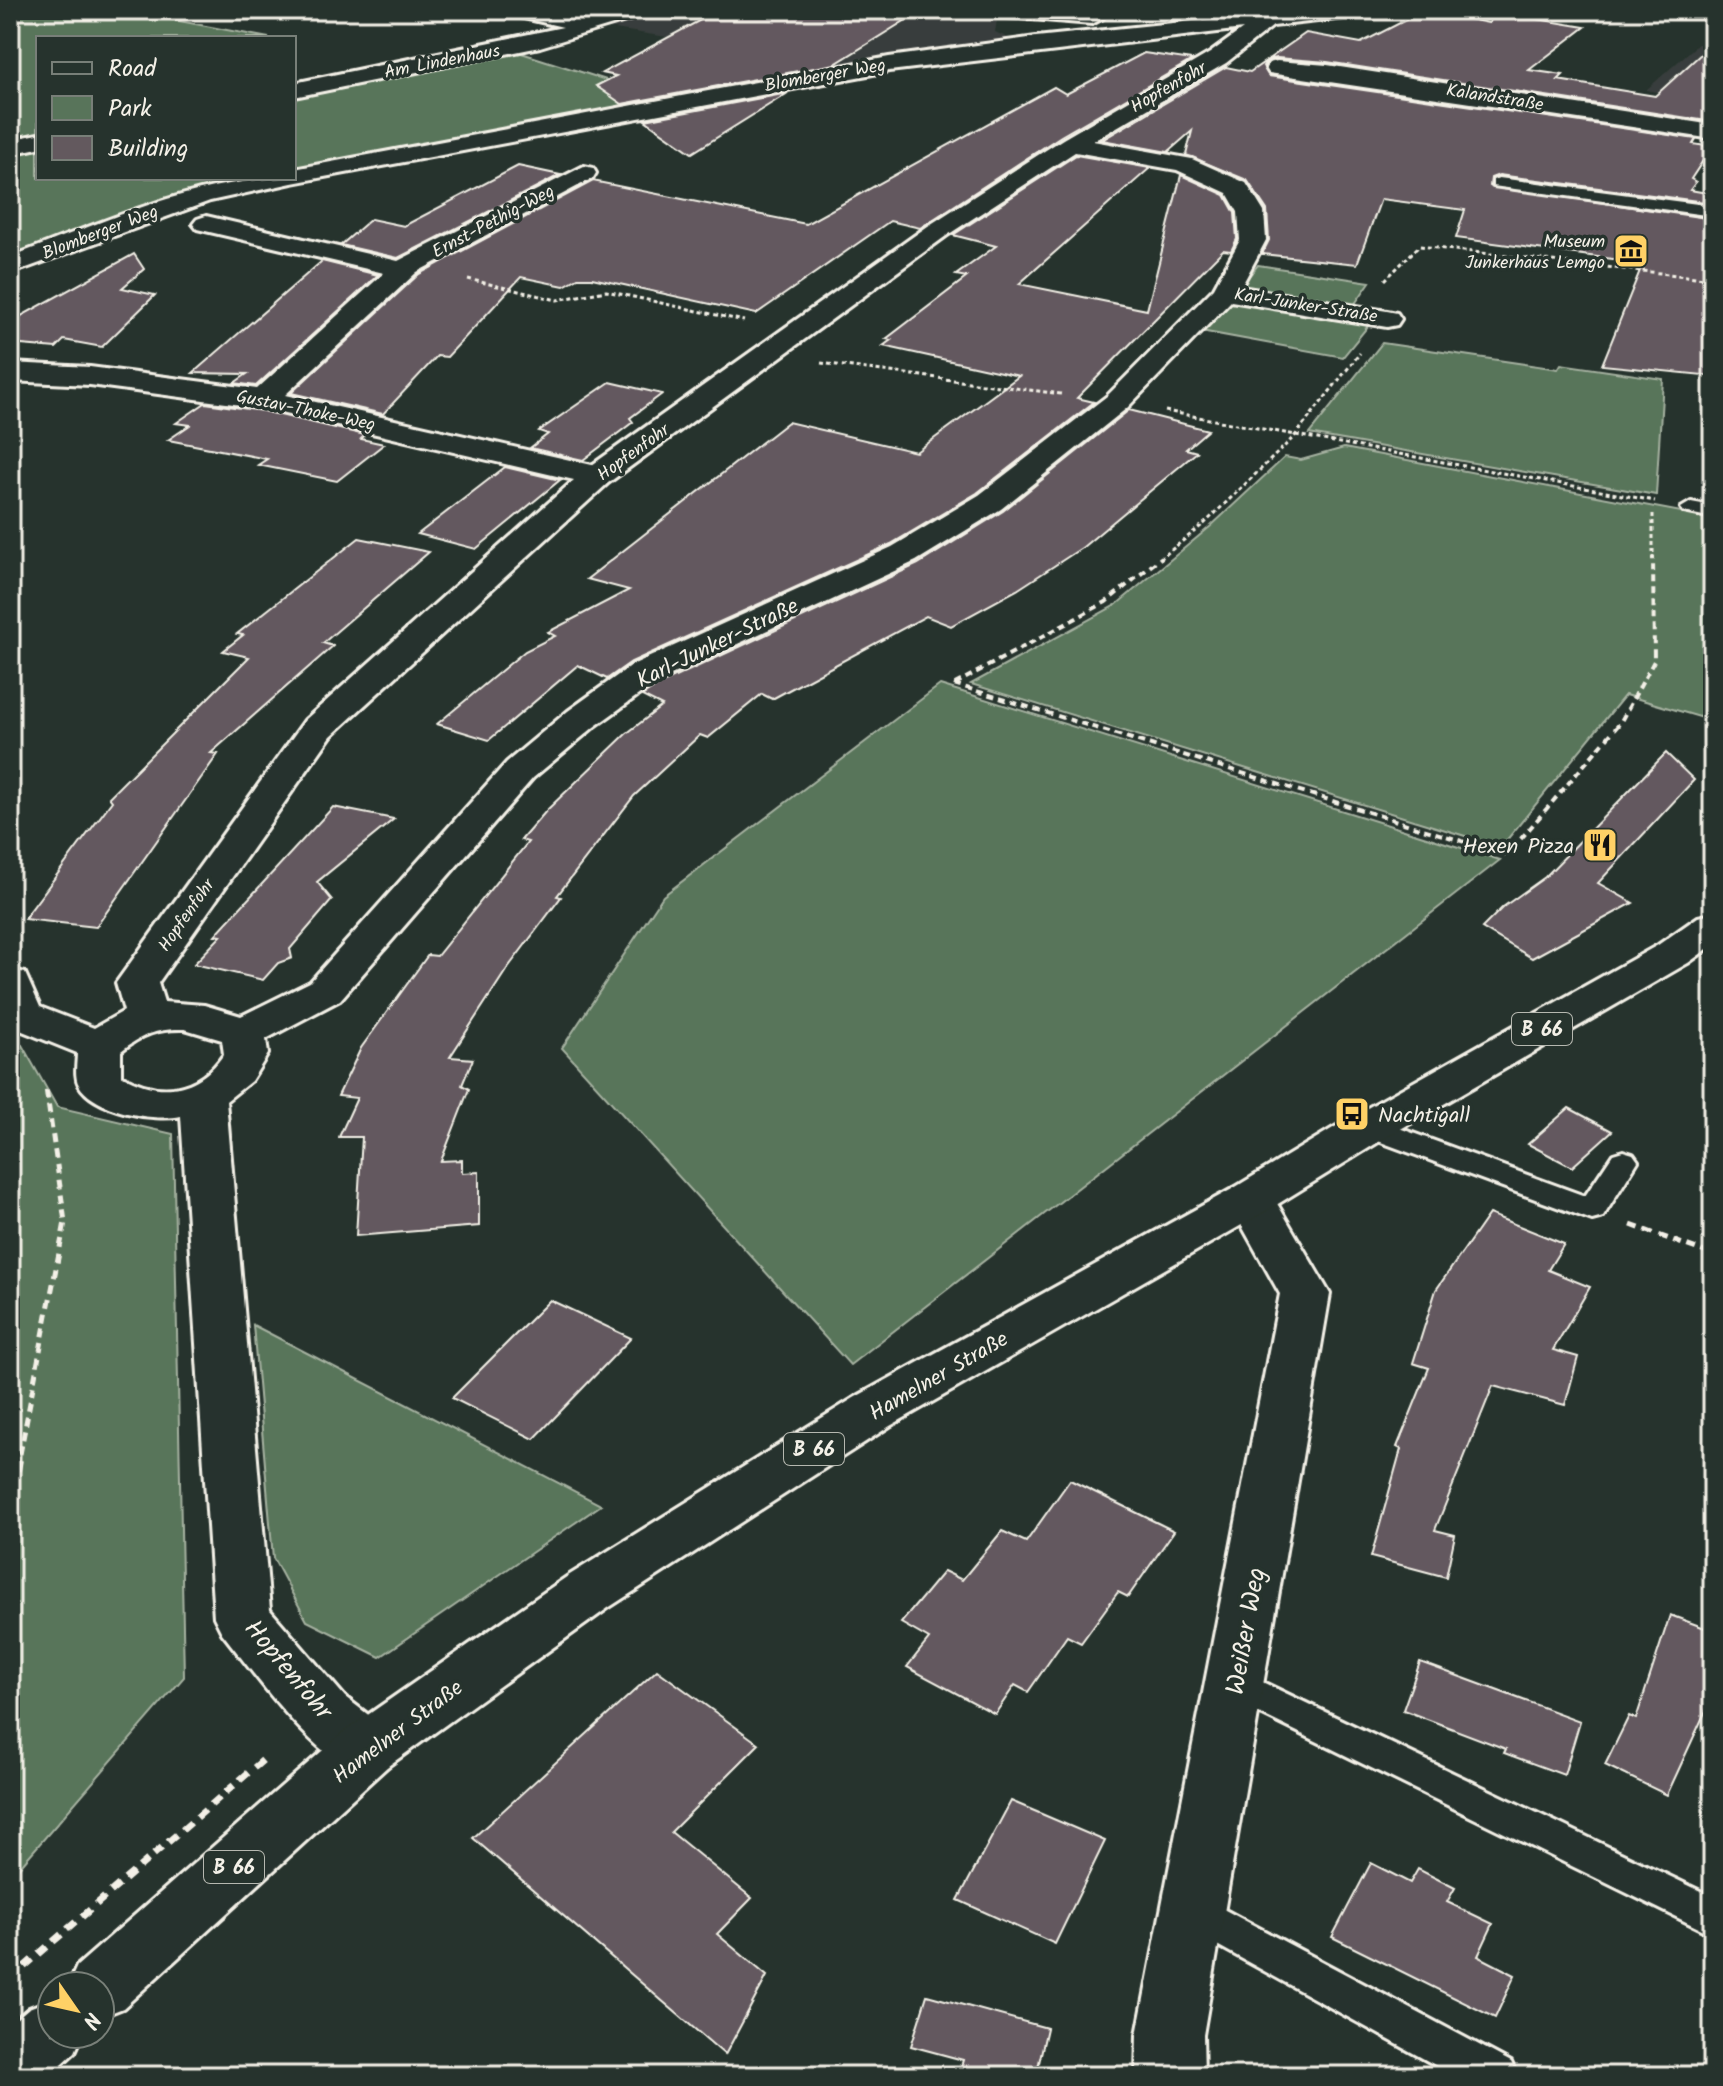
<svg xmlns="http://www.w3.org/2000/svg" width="1723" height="2086" font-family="Kalam,sans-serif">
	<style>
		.built { fill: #383e3c }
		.green { fill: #58745a; stroke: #a6b2a1; stroke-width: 2 }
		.building { fill: #63595e; stroke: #f4f1e8; stroke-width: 2 }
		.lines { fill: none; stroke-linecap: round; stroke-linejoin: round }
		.service-casing { stroke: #f4f1e8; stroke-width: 6 }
		.minor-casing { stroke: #f4f1e8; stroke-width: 6 }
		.primary-casing { stroke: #f4f1e8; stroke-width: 6 }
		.path-far3 { stroke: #f4f1e8; stroke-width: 3; stroke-dasharray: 4 3; stroke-linecap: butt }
		.path-far2 { stroke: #f4f1e8; stroke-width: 4; stroke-dasharray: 7 5; stroke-linecap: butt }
		.path-far1 { stroke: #f4f1e8; stroke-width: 5; stroke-dasharray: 9 6; stroke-linecap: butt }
		.path { stroke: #f4f1e8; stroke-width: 7; stroke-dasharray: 11 8; stroke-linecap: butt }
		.service { fill: #26332d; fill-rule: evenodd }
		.minor { fill: #26332d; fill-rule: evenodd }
		.primary { fill: #26332d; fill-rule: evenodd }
		.labels { text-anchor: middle; stroke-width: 7; stroke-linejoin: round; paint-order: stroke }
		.far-street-label { font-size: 18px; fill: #f4f1e8; stroke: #26332d }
		.far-poi-label { font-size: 18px; fill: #f4f1e8; stroke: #26332d; text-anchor: end }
		.shield { fill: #26332d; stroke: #b6b8b0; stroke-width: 2 }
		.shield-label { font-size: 20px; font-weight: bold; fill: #f4f1e8 }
		.street-label { font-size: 22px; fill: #f4f1e8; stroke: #26332d }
		.poi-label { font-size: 22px; fill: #f4f1e8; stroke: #26332d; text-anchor: end }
		.near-street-label { font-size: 26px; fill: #f4f1e8; stroke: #26332d }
	</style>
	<rect width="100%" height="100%" fill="#26332d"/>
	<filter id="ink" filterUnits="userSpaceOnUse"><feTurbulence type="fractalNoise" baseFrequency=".0125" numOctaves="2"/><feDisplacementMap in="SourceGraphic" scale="16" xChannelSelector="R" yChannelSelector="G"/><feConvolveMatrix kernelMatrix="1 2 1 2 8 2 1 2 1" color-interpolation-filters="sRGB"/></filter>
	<g filter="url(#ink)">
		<!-- built -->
		<g class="built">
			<path d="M661 10H972L998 14 995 32 1017 42 801 74 759 51 608 28Z"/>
			<path d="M1698 44 1713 46V102L1646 90Z"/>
		</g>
		<!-- green -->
		<g class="green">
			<path d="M10 10H154L153 16 269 38H38V178H262L193 192 10 261Z"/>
			<path d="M512 50 666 99 294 172V90Z"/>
			<path d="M1258 265 1370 282 1352 308 1238 290Z"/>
			<path d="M1232 297 1373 320 1343 357 1201 331Z"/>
			<path d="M1382 343 1558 369 1561 364 1663 379 1656 495 1309 434Z"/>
			<path d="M1344 448 1713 518V721L1625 695 1501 847 971 684 1116 605 1211 526 1285 457 1301 460Z"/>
			<path d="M940 685 1500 860 850 1365 562 1048 663 896Z"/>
			<path d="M10 1039 22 1045 57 1107 173 1134 184 1677 10 1878Z"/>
			<path d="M253 1325 601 1505 380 1657 307 1621 273 1558Z"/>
		</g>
		<!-- building -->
		<g class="building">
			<path d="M719 10H922L835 64 622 104 596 86 616 76 602 73Z"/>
			<path d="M1425 10 1489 23 1495 12 1585 27 1529 70 1563 75 1558 80 1655 96 1713 43V111L1707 121 1327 62 1277 58 1268 60 1263 66 1269 76 1696 139 1693 144 1712 147 1691 179 1696 182 1690 190 1713 194V203L1499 175 1491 178 1490 186 1713 219V376L1602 365 1643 263 1456 238 1465 210 1381 199 1357 264 1262 254 1269 240 1267 210 1247 180 1186 155 1192 131 1168 152 1102 140 1226 67 1250 72 1306 33 1361 43Z"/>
			<path d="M1144 53 1192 60 1061 136 920 228 890 221 756 314 592 278H578L564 286 521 277 447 357 437 356 383 414 291 393 419 274 593 181 806 224 1054 87 1066 94Z"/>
			<path d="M788 93 692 153 645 120Z"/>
			<path d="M1076 155 1150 168 1019 284 1147 310 1181 175 1225 195 1235 213 1237 239 1231 251 1223 250 1077 398 1094 402 977 493 891 544 631 662 607 679 578 665 489 740 437 724 525 651 555 636 548 632 629 590 587 579 788 422 916 452 1019 376 883 346 891 340 886 339 967 277 956 275 996 246 953 235Z"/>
			<path d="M518 166 560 175 398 258 341 245 371 219 404 226Z"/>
			<path d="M134 254 144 269 122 288 155 295 102 347 64 340 56 348 10 344V322Z"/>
			<path d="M322 261 378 275 256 386 234 383 247 374 193 373Z"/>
			<path d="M610 382 662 394 630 418 633 422 583 460 530 448 548 434 539 431Z"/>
			<path d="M205 403 263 411 365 435 361 439 384 444 337 481 258 465 267 459 168 440 190 425 176 423Z"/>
			<path d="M1129 410 1208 430 1186 449 1197 452 1083 547 1017 590 951 626 926 616 772 699 762 694 708 738 700 735 634 796 557 896 561 897 507 969 450 1057 473 1059 462 1085 469 1089 441 1161 462 1160V1173L479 1172V1226L356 1236 362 1137H339L357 1098 338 1096 361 1048 428 955 437 956 528 842 521 840 547 810 626 734 662 706 642 696 660 684 918 564 1003 511Z"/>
			<path d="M505 467 560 480 476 549 418 534Z"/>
			<path d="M359 538 429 552 323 643 333 646 211 753 218 754 96 927 24 919 112 801 109 797 249 657 223 651 243 635 237 634Z"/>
			<path d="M1666 753 1694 780 1598 883 1633 903 1532 958 1482 928 1503 907 1545 877Z"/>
			<path d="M333 807 394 819 317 882 332 900 290 949 292 958 278 963 263 980 194 964 221 936 215 935Z"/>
			<path d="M1569 1108 1612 1131 1572 1167 1528 1144Z"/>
			<path d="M1489 1214 1564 1244 1548 1270 1590 1287 1553 1350 1578 1357 1565 1405 1493 1386 1435 1530 1455 1535 1446 1577 1371 1557 1401 1449 1397 1447 1429 1368 1413 1363 1436 1290Z"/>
			<path d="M550 1300 631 1338 534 1439 452 1398Z"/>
			<path d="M1070 1480 1174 1531 1128 1597 1118 1592 1081 1643 1067 1636 1028 1692 1015 1685 995 1714 907 1667 929 1639 901 1623 944 1571 962 1580 1002 1531 1026 1542Z"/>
			<path d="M1670 1615 1713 1631V1695L1667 1795 1605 1765 1629 1716 1636 1719Z"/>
			<path d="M1420 1662 1580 1721 1564 1775 1504 1753 1506 1749 1403 1710Z"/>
			<path d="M657 1670 759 1744 671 1832 752 1898 717 1934 767 1976 725 2055 473 1838Z"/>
			<path d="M1011 1801 1105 1841 1055 1944 958 1900Z"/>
			<path d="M1371 1863 1410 1883 1418 1869 1455 1888 1447 1902 1493 1924 1478 1956 1515 1975 1495 2018 1332 1937Z"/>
			<path d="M927 1995 1047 2028 1036 2076H958L963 2060 911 2046Z"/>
		</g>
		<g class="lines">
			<defs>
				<g id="service">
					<path d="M1499 178 1713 206V216L1493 186V180Z"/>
					<path d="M1691 502 1713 506V518L1684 512 1681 508Z"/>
					<path d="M1369 1117 1585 1196 1613 1154 1623 1151 1633 1154 1638 1161 1603 1217 1592 1220 1359 1134 1354 1127 1359 1120Z"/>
					<path d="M1235 1669 1713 1897V1935L1222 1695 1216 1684 1222 1673Z"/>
					<path d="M1193 1893 1511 2062 1517 2076H1455L1179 1924 1173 1911 1179 1898Z"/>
				</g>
				<g id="minor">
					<path d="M504 10H543L588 20 620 10H652L649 14 540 47 294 97V83L563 27 507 14Z"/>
					<path d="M984 10 1099 14 1103 18 1092 24 994 16Z"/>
					<path d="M1301 10H1372L1362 16 1273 26 1226 63 1093 141 1192 159 1246 183 1264 212 1266 240 1241 287 1387 311 1397 313 1401 319 1397 325 1387 327 1231 301 1127 408 1001 509 916 561 658 681 594 727 533 778 340 1000 266 1039 268 1054 251 1081 226 1101 270 1610 345 1697 388 1730 397 1748 388 1766C381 1769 372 1774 364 1773 317 1765 252 1670 222 1633L214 1617 181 1116C154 1122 94 1111 79 1085 74 1076 77 1063 77 1053L10 1026V969L25 973 40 1007 94 1028 124 1011 116 983 305 720 574 480 264 408 90 385 10 381V363L90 367 257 389 384 273 197 229 193 224 197 219 206 216 398 261 584 166 593 168 596 173 593 178 417 272 285 395 592 465 928 226 1063 139 1210 53 1243 29 889 71 292 183 210 201 10 274V257C102 223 194 178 294 178V169L889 57 1036 37ZM1075 152 1177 170 1227 193 1238 212 1240 240 1214 288 1107 396 979 495 892 547 632 665 568 711 507 762 310 982 241 1016 204 1005 164 1002 158 983 331 736 608 483 946 236ZM185 1029 222 1040 224 1054C198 1093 159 1097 121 1075V1051C142 1034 159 1028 185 1029Z"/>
					<path d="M1277 61 1327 65 1713 125V139L1269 73 1266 68 1269 63Z"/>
					<path d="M38 134V148L10 154V140Z"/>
					<path d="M1251 1183 1268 1188 1330 1294 1203 2035 1204 2076H1136L1137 2035 1280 1294 1227 1199 1234 1188Z"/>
				</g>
				<g id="primary">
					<path d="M1713 914V945L1688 963 1385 1138 1268 1210 890 1426 608 1608 388 1766 123 2008 100 2017V1986H68L77 1966 346 1730 568 1576 854 1398 1234 1188 1353 1116 1658 945 1698 917Z"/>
					<path d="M52 1999V2034H83L75 2052 49 2076H10V2024L29 2008Z"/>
				</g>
			</defs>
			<!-- service casing -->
			<use href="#service" class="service-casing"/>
			<!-- minor casing -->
			<use href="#minor" class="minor-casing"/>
			<!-- primary casing -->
			<use href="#primary" class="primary-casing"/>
			<!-- path-far3 -->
			<g class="path-far3">
				<path d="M468 279 557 300 606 291 744 321"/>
				<path d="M1385 280 1419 246 1713 279"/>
				<path d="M821 363 1061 394"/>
				<path d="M1165 411 1655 501"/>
				<path d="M1653 514V559"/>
				<path d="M1160 559 1205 523 1294 437 1360 353"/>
			</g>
			<!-- path-far2 -->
			<g class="path-far2">
				<path d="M954 684 1507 855 1620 723 1654 661 1653 557"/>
				<path d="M955 684 1106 602 1162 557"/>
			</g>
			<!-- path-far1 -->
			<g class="path-far1">
				<path d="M1631 1225 1713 1255"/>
				<path d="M20 1454 65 1222 46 1088"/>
			</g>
			<!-- path -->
			<g class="path">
				<path d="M10 1508 21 1452"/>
				<path d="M10 1979 263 1760"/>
			</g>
			<!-- service -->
			<use href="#service" class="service"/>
			<!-- minor -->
			<use href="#minor" class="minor"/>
			<!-- primary -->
			<use href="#primary" class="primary"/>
		</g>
	</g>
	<!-- icons -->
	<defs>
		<symbol id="museum-square" viewBox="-11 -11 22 22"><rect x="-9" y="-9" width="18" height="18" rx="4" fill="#ffd166" stroke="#26332d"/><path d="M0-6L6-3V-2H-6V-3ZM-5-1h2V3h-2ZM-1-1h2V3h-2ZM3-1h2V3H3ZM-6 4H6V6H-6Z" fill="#111"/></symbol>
		<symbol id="restaurant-square" viewBox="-11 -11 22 22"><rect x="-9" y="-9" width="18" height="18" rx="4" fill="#ffd166" stroke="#26332d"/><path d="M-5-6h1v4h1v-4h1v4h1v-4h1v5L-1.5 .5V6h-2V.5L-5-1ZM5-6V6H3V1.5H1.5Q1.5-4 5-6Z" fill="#111"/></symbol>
		<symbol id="bus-square" viewBox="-11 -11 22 22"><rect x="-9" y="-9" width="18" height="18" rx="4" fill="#ffd166" stroke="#26332d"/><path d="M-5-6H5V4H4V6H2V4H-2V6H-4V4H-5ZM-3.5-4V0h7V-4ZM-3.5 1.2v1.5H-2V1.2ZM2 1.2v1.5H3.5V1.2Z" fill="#111"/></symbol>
	</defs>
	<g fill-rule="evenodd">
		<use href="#museum-square" x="1611" y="231" width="40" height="40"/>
		<use href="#restaurant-square" x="1580" y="825" width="40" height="40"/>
		<use href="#bus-square" x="1332" y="1094" width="40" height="40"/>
	</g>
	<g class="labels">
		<!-- far-street labels -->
		<g class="far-street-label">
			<text transform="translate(442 61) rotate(-11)" y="6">Am Lindenhaus</text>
			<text transform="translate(825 75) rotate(-10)" y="6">Blomberger Weg</text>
			<text transform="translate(1168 87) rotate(-30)" y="6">Hopfenfohr</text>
			<text transform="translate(1495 97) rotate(9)" y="6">Kalandstraße</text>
			<text transform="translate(493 221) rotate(-28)" y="6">Ernst-Pethig-Weg</text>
			<text transform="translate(100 232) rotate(-21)" y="6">Blomberger Weg</text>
			<text transform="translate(1306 305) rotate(9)" y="6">Karl-Junker-Straße</text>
			<text transform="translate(306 410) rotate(12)" y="6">Gustav-Thoke-Weg</text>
			<text transform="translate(633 452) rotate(-36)" y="6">Hopfenfohr</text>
			<text transform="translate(186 915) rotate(-55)" y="6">Hopfenfohr</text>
		</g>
		<!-- far-poi labels -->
		<g class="far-poi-label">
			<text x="1605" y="247">Museum<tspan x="1605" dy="21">Junkerhaus Lemgo</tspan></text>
		</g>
		<!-- shield labels -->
		<g class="shield">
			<rect x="1512" y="1013" width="60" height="32" rx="6"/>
			<rect x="784" y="1433" width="60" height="32" rx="6"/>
			<rect x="204" y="1851" width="60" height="32" rx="6"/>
		</g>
		<g class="shield-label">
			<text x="1542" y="1036">B 66</text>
			<text x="814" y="1456">B 66</text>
			<text x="234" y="1874">B 66</text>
		</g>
		<!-- street labels -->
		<g class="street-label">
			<text transform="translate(717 642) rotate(-26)" y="8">Karl-Junker-Straße</text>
			<text transform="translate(938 1375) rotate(-30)" y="8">Hamelner Straße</text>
			<text transform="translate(397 1731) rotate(-37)" y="8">Hamelner Straße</text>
		</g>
		<!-- poi labels -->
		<g class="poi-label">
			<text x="1574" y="853">Hexen Pizza</text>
			<text x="1378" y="1122" text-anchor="start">Nachtigall</text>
		</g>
		<!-- near-street labels -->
		<g class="near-street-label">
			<text transform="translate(1245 1631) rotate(-80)" y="9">Weißer Weg</text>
			<text transform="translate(289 1669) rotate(50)" y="9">Hopfenfohr</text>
		</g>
	</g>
	<!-- margin -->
	<rect width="1723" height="2086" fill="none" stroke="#26332d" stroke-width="40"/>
	<rect x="20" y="20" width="1683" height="2046" fill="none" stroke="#f4f1e8" stroke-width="3" filter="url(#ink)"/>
	<!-- legend -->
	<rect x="36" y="36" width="260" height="144" fill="#26332d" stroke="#787f78" stroke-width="2"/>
	<rect x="52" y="62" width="40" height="12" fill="#26332d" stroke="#787f78" stroke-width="2"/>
	<text x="108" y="76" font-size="24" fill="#f4f1e8">Road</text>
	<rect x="52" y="96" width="40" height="24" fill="#58745a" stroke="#787f78" stroke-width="2"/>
	<text x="108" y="116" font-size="24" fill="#f4f1e8">Park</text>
	<rect x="52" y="136" width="40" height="24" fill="#63595e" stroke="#787f78" stroke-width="2"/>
	<text x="108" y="156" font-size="24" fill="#f4f1e8">Building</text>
	<!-- north arrow -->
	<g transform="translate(76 2010) rotate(124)"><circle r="38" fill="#26332d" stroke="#787f78" stroke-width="2"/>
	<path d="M0-6L14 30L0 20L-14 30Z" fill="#ffd166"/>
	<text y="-12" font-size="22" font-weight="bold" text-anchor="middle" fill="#f4f1e8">N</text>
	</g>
</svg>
